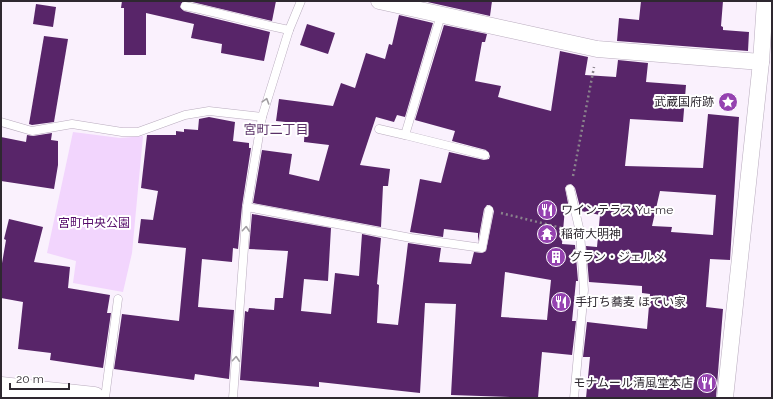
<svg xmlns="http://www.w3.org/2000/svg" width="773" height="399" font-family="Raleway,'Noto Sans JP',sans-serif">
	<style>
		.green { fill: #f2d5fd }
		.building { fill: #582569; fill-rule: evenodd }
		.lines { fill: none; stroke-linecap: round; stroke-linejoin: round }
		.lane-casing { stroke: #b9acbe; stroke-width: 9 }
		.street-casing { stroke: #b9acbe; stroke-width: 17 }
		.secondary-casing { stroke: #b9acbe; stroke-width: 23 }
		.path { stroke: #8a838c; stroke-width: 2.5; stroke-dasharray: 2 3; stroke-linecap: butt }
		.lane { stroke: #fff; stroke-width: 8 }
		.street { stroke: #fff; stroke-width: 16 }
		.secondary { stroke: #fff; stroke-width: 22 }
		.oneway { stroke: #a19ea2 }
		.labels { text-anchor: middle; stroke-width: 4; stroke-linejoin: round; paint-order: stroke }
		.poi-label { font-size: 12px; fill: #2e2830; stroke: #fff; text-anchor: start }
		.park-label { font-size: 12px; fill: #560c6a; stroke: #fff }
		.neighbourhood-label { font-size: 13px; fill: #5a3168; stroke: #fff }
	</style>
	<rect width="100%" height="100%" fill="#faf1fd"/>
	<!-- green -->
	<path class="green" d="M73 132 120 138 143 136 132 253 123 292 73 283 76 261 47 253Z"/>
	<!-- building -->
	<g class="building">
		<path d="M122 1H183L180 7 184 11 270 32 264 61 221 53 222 44 191 38 194 24 146 13V55H124V8H121Z"/>
		<path d="M188 1H276L272 21Z"/>
		<path d="M423 1H492L490 16Z"/>
		<path d="M641 1H723L721 26 723 27V30L749 32 748 51 617 41 619 18 639 20Z"/>
		<path d="M36 4 56 7 53 27 33 24Z"/>
		<path d="M399 15 433 23 405 117 397 115 394 122 376 117 360 165 390 169 388 186H383L381 227 253 203 262 150 292 154 289 174 319 181 329 145 304 142 305 124 276 121 279 99 333 106 341 83 355 88 366 53 385 59 389 44 392 45Z"/>
		<path d="M307 24 335 33 328 54 300 45Z"/>
		<path d="M444 25 487 34 485 42H482L475 81 501 86 498 97 551 111 560 51 588 57 585 75 616 77 618 60 648 63 646 82 686 85 683 122 630 119 625 166 703 168 708 114 739 117 730 260 710 259 706 307 723 309 716 398H586L590 357H583L587 322 647 329 650 294 642 293V286L589 282 586 246 597 247 600 215 581 211 575 188 571 184 567 185 565 188 569 208 565 207 562 244 575 245 578 281H576L572 321H576L572 355 542 352 538 398 451 395 456 304 425 303 420 393 319 382V387L240 380 245 311 248 312 249 308 274 310 275 298H283L288 251 249 249 252 214 331 228 328 281 304 279 301 311 331 314 335 273 359 276 362 234 381 238 377 284 379 285 377 323 398 325 408 243 441 248 439 262 471 264 474 252 482 253 486 251 494 211 490 205H487L484 209 478 242V233L444 229 443 237 410 232 420 179 441 183 449 152 484 160 489 159 490 156 486 150 452 141 455 131 415 120ZM660 191 716 195 713 235 671 232 672 227 652 226ZM505 272 551 280 547 320 501 317Z"/>
		<path d="M44 36 68 39 54 122 32 125 29 124Z"/>
		<path d="M209 117 235 122 233 141 249 143V148H251L242 206 238 249 233 248 232 262 202 259 198 307 234 310 229 379 195 374 194 380 114 369 122 314 179 321 186 248 138 243 141 219 153 220 158 191 141 188 147 135H176V131L184 132V129L198 130 199 119Z"/>
		<path d="M52 133 51 140 58 141V165L54 189 1 181V137L26 142 27 135 33 136Z"/>
		<path d="M9 219 43 227 34 262 70 267 68 288 110 295 107 313H111L103 368 50 360 51 353 18 349 23 302 1 298V269L6 240 4 239Z"/>
	</g>
	<g class="lines">
		<defs>
			<g id="lane">
				<path d="M185 6C220 13 254 23 289 30"/>
				<path d="M441 15 405 135 485 155"/>
				<path d="M1 122 32 131 72 124 122 132H138L185 115 209 111 262 117"/>
				<path d="M379 129 405 135"/>
				<path d="M570 189 580 232 584 290 574 398"/>
				<path d="M247 207 411 238 482 248 489 210"/>
				<path d="M105 398 118 299"/>
				<path d="M233 398 247 207 262 117 289 30 301 1"/>
			</g>
			<g id="street">
				<path d="M379 1 597 49 761 62"/>
				<path d="M725 398 761 62 765 1"/>
			</g>
			<path id="secondary" d="M1 388 94 398"/>
		</defs>
		<!-- lane casing -->
		<use href="#lane" class="lane-casing"/>
		<!-- street casing -->
		<use href="#street" class="street-casing"/>
		<!-- secondary casing -->
		<use href="#secondary" class="secondary-casing"/>
		<!-- path -->
		<g class="path">
			<path d="M573 176 594 67"/>
			<path d="M501 213 566 229"/>
		</g>
		<!-- lane -->
		<use href="#lane" class="lane"/>
		<!-- street -->
		<use href="#street" class="street"/>
		<!-- secondary -->
		<use href="#secondary" class="secondary"/>
	</g>
	<!-- one-way arrows -->
	<defs><path id="oneway-chevron" d="M-2-3.5L2.5 0L-2 3.5" fill="none" stroke-width="1.6" stroke-linecap="round" stroke-linejoin="round"/></defs>
	<g class="oneway">
		<use href="#oneway-chevron" transform="translate(266 101) rotate(-73)"/>
		<use href="#oneway-chevron" transform="translate(246 229) rotate(-86)"/>
		<use href="#oneway-chevron" transform="translate(236 359) rotate(-86)"/>
	</g>
	<!-- icons -->
	<defs>
		<symbol id="sight-disc" viewBox="-11 -11 22 22"><circle r="9.5" fill="#9542b0" stroke="#fff"/><path d="M0-6L1.8-2.2L6-1.7L2.9 1.2L3.7 5.4L0 3.3L-3.7 5.4L-2.9 1.2L-6-1.7L-1.8-2.2Z" fill="#fff"/></symbol>
		<symbol id="restaurant-disc" viewBox="-11 -11 22 22"><circle r="9.5" fill="#9542b0" stroke="#fff"/><path d="M-5-6h1v4h1v-4h1v4h1v-4h1v5L-1.5 .5V6h-2V.5L-5-1ZM5-6V6H3V1.5H1.5Q1.5-4 5-6Z" fill="#fff"/></symbol>
		<symbol id="temple-disc" viewBox="-11 -11 22 22"><circle r="9.5" fill="#9542b0" stroke="#fff"/><path d="M0-6L5-2H3V0L6.5 2.5H4V6H1.5V3h-3V6H-4V2.5H-6.5L-3 0V-2H-5Z" fill="#fff"/></symbol>
		<symbol id="building-disc" viewBox="-11 -11 22 22"><circle r="9.5" fill="#9542b0" stroke="#fff"/><path d="M-4-6H4V6H1V3H-1V6H-4ZM-2.5-4.3h1.7v1.8h-1.7ZM.8-4.3h1.7v1.8H.8ZM-2.5-1h1.7V.8h-1.7ZM.8-1h1.7V.8H.8Z" fill="#fff"/></symbol>
	</defs>
	<g fill-rule="evenodd">
		<use href="#sight-disc" x="717" y="91" width="22" height="22"/>
		<use href="#restaurant-disc" x="536" y="199" width="22" height="22"/>
		<use href="#temple-disc" x="536" y="223" width="22" height="22"/>
		<use href="#building-disc" x="545" y="246" width="22" height="22"/>
		<use href="#restaurant-disc" x="550" y="291" width="22" height="22"/>
		<use href="#restaurant-disc" x="696" y="372" width="22" height="22"/>
	</g>
	<g class="labels">
		<!-- poi labels -->
		<g class="poi-label">
			<text x="714" y="106" text-anchor="end">武蔵国府跡</text>
			<text x="561" y="214">ワインテラス Yu-me</text>
			<text x="561" y="238">稲荷大明神</text>
			<text x="570" y="261">グラン・ジェルメ</text>
			<text x="575" y="306">手打ち蕎麦 ほてい家</text>
			<text x="693" y="387" text-anchor="end">モナムール清風堂本店</text>
		</g>
		<!-- park labels -->
		<g class="park-label">
			<text x="94" y="227">宮町中央公園</text>
		</g>
		<!-- neighbourhood labels -->
		<g class="neighbourhood-label">
			<text x="276" y="134">宮町二丁目</text>
		</g>
	</g>
	<!-- border -->
	<rect width="773" height="399" fill="none" stroke="#2e2830" stroke-width="4"/>
	<!-- scale -->
	<path d="M10 383v6h59v-6" fill="none" stroke="#2e2830" stroke-width="2"/>
	<text x="16" y="383" font-size="12" fill="#2e2830" stroke="#ffffff" stroke-width="3" paint-order="stroke">20 m</text>
</svg>
